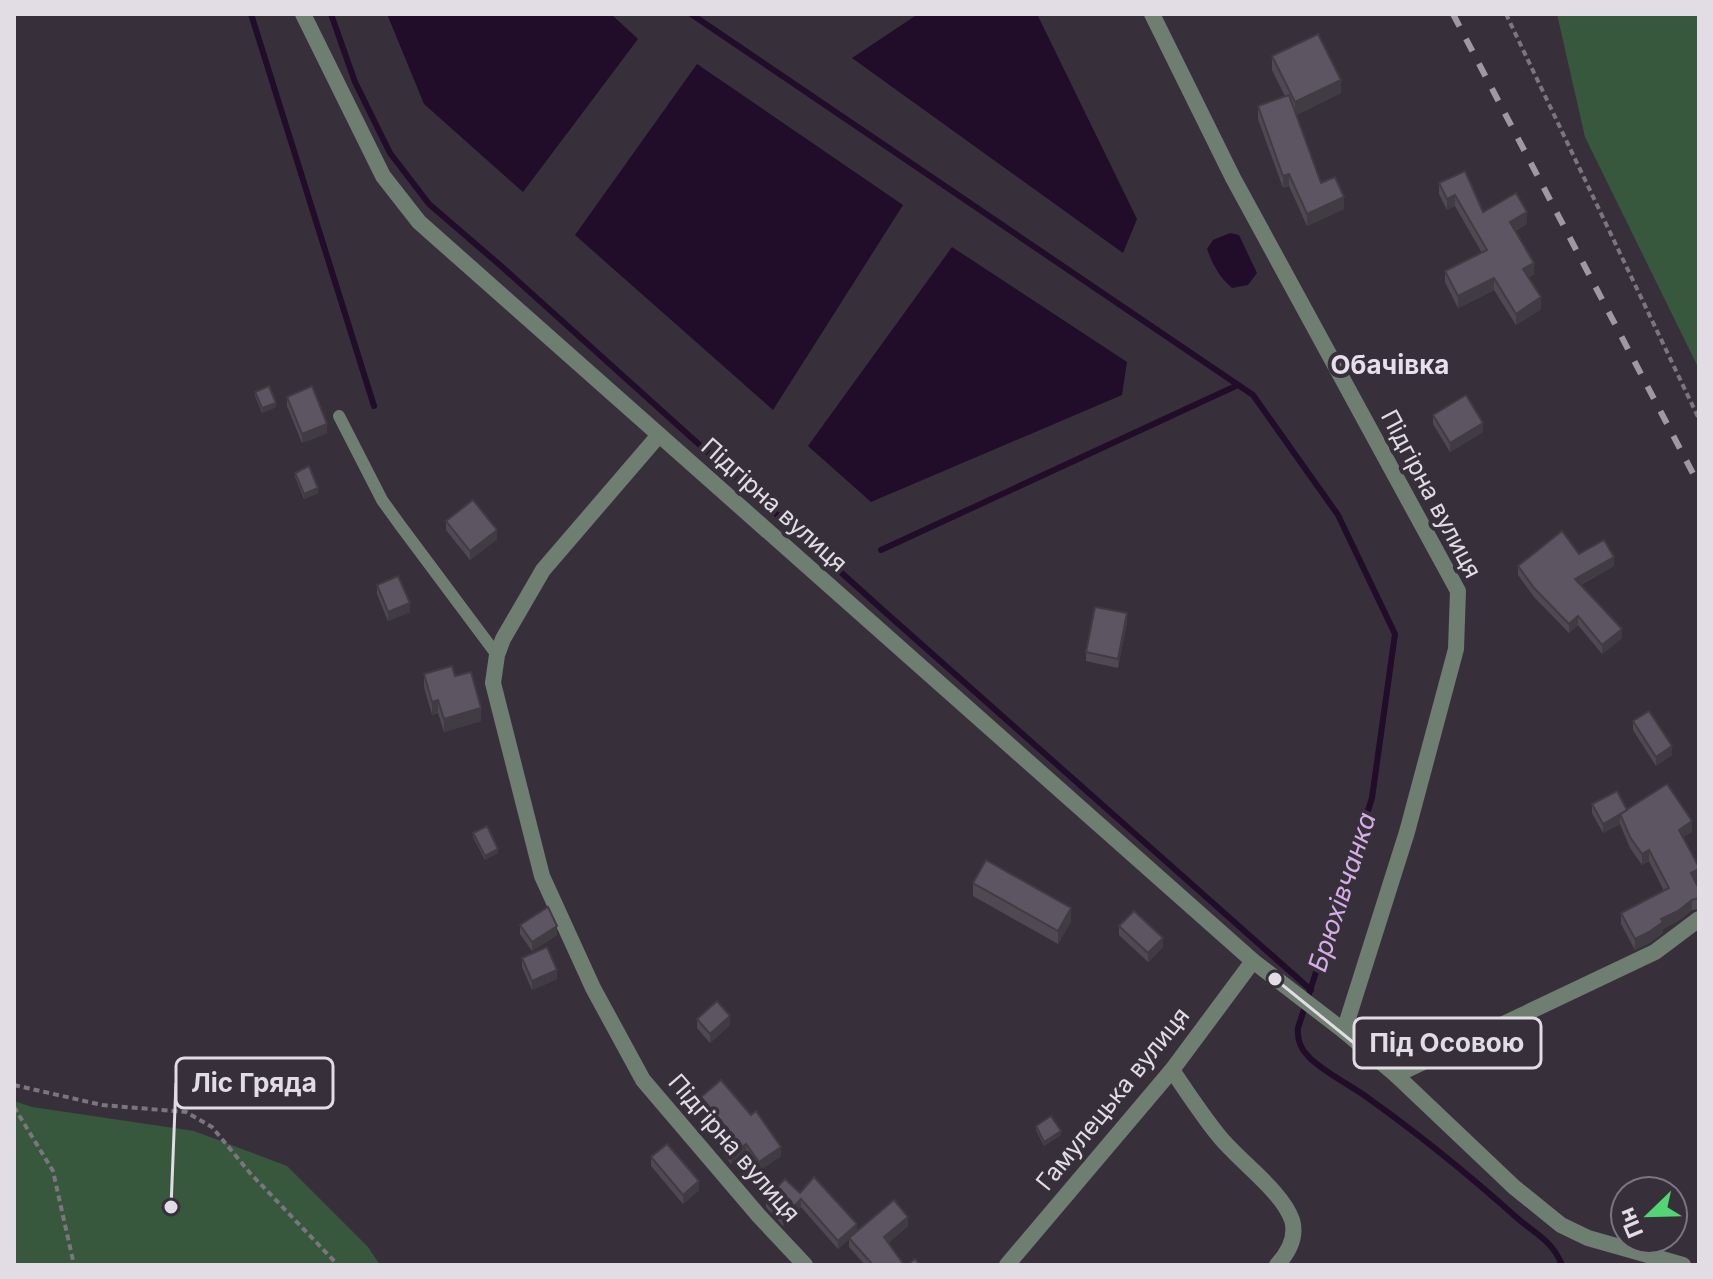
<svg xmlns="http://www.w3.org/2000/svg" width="1713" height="1279" font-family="Inter,sans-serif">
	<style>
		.green { fill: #38583e }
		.water { fill: #210c29 }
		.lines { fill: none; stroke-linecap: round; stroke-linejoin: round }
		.stream { stroke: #210c29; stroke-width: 6 }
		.path { stroke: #7b757e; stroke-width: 4; stroke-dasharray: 6 4; stroke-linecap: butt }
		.service { stroke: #6e7e70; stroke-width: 12 }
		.minor { stroke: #6e7e70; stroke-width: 16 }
		.tertiary { stroke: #6e7e70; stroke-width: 16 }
		.rail { stroke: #9f99a1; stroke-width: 6; stroke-dasharray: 14 14; stroke-linecap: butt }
		.wall { fill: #504953 }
		.shaded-wall { fill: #413c44 }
		.building { fill: #5d5561; stroke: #413c44; stroke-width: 2 }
		.labels { text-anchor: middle; stroke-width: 8; stroke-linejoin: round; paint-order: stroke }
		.street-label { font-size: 24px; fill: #e2dde4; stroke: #37303b }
		.neighbourhood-label { font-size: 26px; font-weight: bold; fill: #e8dfed; stroke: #37303b }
		.water-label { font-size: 26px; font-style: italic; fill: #d5ade7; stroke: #37303b }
		.leader { fill: none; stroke: #e2dde4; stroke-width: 3 }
		.callout-dot { fill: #e2dde4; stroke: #37303b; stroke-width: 3 }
		.callout { fill: #37303b; stroke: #e2dde4; stroke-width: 3 }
		.callout-label { font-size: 26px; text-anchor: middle; font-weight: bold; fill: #e2dde4 }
	</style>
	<rect width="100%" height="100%" fill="#37303b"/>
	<!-- green -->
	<g class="green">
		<path d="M1557 14H1699V369L1585 137Z"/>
		<path d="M14 1101 32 1107 194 1131 287 1166 368 1247 380 1265H14Z"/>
	</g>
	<!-- water -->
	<g class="water">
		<path d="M387 14H611L638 39 523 192 424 104Z"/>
		<path d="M918 14H1037L1137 219 1123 253 852 58Z"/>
		<path d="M697 64 903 205 773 410 575 235Z"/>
		<path d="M1230 233 1239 235 1257 273 1248 285 1232 288C1219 277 1213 265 1207 249L1213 240Z"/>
		<path d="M952 247 1127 362 1122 395 871 502 808 446Z"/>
	</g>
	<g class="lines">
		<!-- stream -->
		<g class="stream">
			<path d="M251 14 374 406"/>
			<path d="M331 14 355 82 390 153 429 204 501 266 885 612 1311 990"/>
			<path d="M691 14 1253 395 1338 515 1395 634 1372 798 1298 1028C1297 1039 1300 1048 1308 1056 1320 1070 1352 1086 1368 1098 1420 1135 1469 1175 1516 1217 1535 1234 1552 1240 1562 1265"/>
			<path d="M881 550 1238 385"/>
		</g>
		<!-- path -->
		<g class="path">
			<path d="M1506 14 1699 419"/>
			<path d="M14 1085 102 1105 186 1112 212 1127 250 1173 338 1265"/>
			<path d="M14 1107 53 1171 74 1265"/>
		</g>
		<!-- service -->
		<path class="service" d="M339 416 382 500 400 525 497 655"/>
		<!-- minor -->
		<g class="minor">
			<path d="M1152 14 1233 178 1458 591 1456 649 1407 832 1344 1031"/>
			<path d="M659 435 543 570 503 639 497 655 493 683 542 876 593 988 643 1080 759 1216 805 1265"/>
			<path d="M1172 1070C1187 1092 1202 1115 1219 1136 1239 1161 1282 1191 1292 1220 1297 1237 1288 1253 1277 1265"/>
			<path d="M1396 1075 1655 952 1699 919"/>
			<path d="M1007 1265 1172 1070 1253 961"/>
		</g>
		<!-- tertiary -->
		<path class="tertiary" d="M303 14 383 176 419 222 1253 961 1344 1031 1396 1075 1514 1187 1561 1225 1588 1238 1683 1265"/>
		<!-- rail -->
		<path class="rail" d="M1453 14 1699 485"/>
	</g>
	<!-- wall -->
	<g class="wall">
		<path d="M1272 56 1341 93 1296 115 1321 183 1344 209 1307 226 1289 186 1283 188 1258 119V106L1285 96 1272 70Z"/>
		<path d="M1439 183 1483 212 1527 224 1515 231 1534 274 1529 277 1541 309 1516 325 1494 290 1458 308 1445 282V271L1482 253 1455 206 1447 210 1439 194Z"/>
		<path d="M255 392 276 407 262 413 255 396Z"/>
		<path d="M287 397 327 433 302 443 287 406Z"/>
		<path d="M1433 415 1483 432 1450 452 1433 424Z"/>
		<path d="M295 473 318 493 304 499 295 477Z"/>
		<path d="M446 521 497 539 470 560 446 530Z"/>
		<path d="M1579 554 1614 566 1581 585 1622 638 1602 654 1578 625 1569 633 1534 597 1518 575V566Z"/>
		<path d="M377 585 410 612 388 621 377 594Z"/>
		<path d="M1127 622 1118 668 1086 661V652Z"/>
		<path d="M424 674 455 676 481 721 444 732 438 713 432 715 424 687Z"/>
		<path d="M1633 721 1672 755 1656 766 1633 730Z"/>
		<path d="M1592 804 1627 810 1692 832 1683 837 1699 880 1695 882 1699 889V909L1692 910 1678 921 1663 929V933L1649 943 1635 950 1621 924V913L1664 891 1649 861 1642 865 1630 848 1620 824 1603 833 1592 813Z"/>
		<path d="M473 833 498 853 485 860 473 837Z"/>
		<path d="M973 883 1071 921 1058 944 973 896Z"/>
		<path d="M520 925 557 935 532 951 520 934Z"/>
		<path d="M1119 926 1163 947 1148 962 1119 935Z"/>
		<path d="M522 958 557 979 532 990 522 967Z"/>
		<path d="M697 1019 730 1025 710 1043 697 1028Z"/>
		<path d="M701 1097 781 1156 759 1171 746 1153 731 1164 718 1147V1138L724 1134 701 1106Z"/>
		<path d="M1036 1126 1061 1135 1044 1146 1036 1130Z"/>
		<path d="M651 1157 699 1190 683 1204 651 1166Z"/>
		<path d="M800 1193 857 1231 908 1226 888 1243 904 1265H865L849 1247V1239L838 1249 801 1207 783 1226 766 1207V1199Z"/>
	</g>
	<!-- shaded-wall -->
	<g class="shaded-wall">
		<path d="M1341 80V93L1295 116V102Z"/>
		<path d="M1289 174V186L1283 188V176Z"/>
		<path d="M1455 195V206L1447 210V199Z"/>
		<path d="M1344 197V209L1307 226V214Z"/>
		<path d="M1527 212V224L1510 233V222Z"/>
		<path d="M1534 263V274L1523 280V269Z"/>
		<path d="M1494 278V290L1458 308V296Z"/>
		<path d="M1541 297V309L1516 325V314Z"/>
		<path d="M276 403V407L262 413V408Z"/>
		<path d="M1483 423V432L1450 452V443Z"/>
		<path d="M327 424V433L302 443V434Z"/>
		<path d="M318 488V493L304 499V494Z"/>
		<path d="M497 530V539L470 560V551Z"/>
		<path d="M1614 557V566L1575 588V579Z"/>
		<path d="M410 603V612L388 621V612Z"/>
		<path d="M1127 613V622L1118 668V659Z"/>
		<path d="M1578 616V625L1569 633V624Z"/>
		<path d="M1622 629V638L1602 654V645Z"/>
		<path d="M438 700V713L432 715V702Z"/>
		<path d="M481 708V721L444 732V719Z"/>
		<path d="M1672 746V755L1656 766V757Z"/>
		<path d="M1620 815V824L1603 833V824Z"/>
		<path d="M1692 821V832L1679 840V830Z"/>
		<path d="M498 849V853L485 860V856Z"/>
		<path d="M1649 850V861L1642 865V854Z"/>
		<path d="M1699 869V880L1691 884V873Z"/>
		<path d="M1692 900V910L1678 921 1663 929V933L1649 943 1635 950V939L1661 919Z"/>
		<path d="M1071 908V921L1058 944V931Z"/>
		<path d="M557 926V935L532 951V942Z"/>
		<path d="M1163 938V947L1148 962V953Z"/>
		<path d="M557 970V979L532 990V981Z"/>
		<path d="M730 1016V1025L710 1043V1034Z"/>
		<path d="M1061 1131V1135L1044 1146V1142Z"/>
		<path d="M746 1144V1153L731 1164V1155Z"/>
		<path d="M781 1147V1156L759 1171V1162Z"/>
		<path d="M699 1181V1190L683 1204V1195Z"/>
		<path d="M801 1199V1207L783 1226V1218Z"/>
		<path d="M908 1217V1226L884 1246V1237Z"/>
		<path d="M857 1224V1232L838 1249V1241Z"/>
	</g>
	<!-- building -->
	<g class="building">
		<path d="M1318 34 1341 80 1295 102 1272 56Z"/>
		<path d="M1289 95 1321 183 1335 177 1344 197 1307 214 1289 174 1283 176 1258 106Z"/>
		<path d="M1465 171 1483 212 1516 193 1527 212 1510 222 1534 263 1523 269 1541 297 1516 314 1494 278 1458 296 1445 271 1487 250 1455 195 1447 199 1439 183Z"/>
		<path d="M269 386 276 403 262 408 255 392Z"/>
		<path d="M312 386 327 424 302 434 287 397Z"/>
		<path d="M1466 395 1483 423 1450 443 1433 415Z"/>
		<path d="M309 466 318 488 304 494 295 473Z"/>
		<path d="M473 500 497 530 470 551 446 521Z"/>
		<path d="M1562 531 1579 554 1604 540 1614 557 1575 579 1622 629 1602 645 1578 616 1569 624 1534 588 1518 566Z"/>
		<path d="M398 576 410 603 388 612 377 585Z"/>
		<path d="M1095 607 1127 613 1118 659 1086 652Z"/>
		<path d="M452 666 455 676 471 672 481 708 444 719 438 700 432 702 424 674Z"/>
		<path d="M1649 711 1672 746 1656 757 1633 721Z"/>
		<path d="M1667 784 1692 821 1679 830 1699 867V869L1691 873 1699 889V898L1692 900 1678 911 1661 919 1663 922 1649 932 1635 939 1621 913 1669 888 1649 850 1642 854 1630 837 1620 814Z"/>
		<path d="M1617 791 1627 810 1603 824 1592 804Z"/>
		<path d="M487 826 498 849 485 856 473 833Z"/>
		<path d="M986 860 1071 908 1058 931 973 883Z"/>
		<path d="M548 907 557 926 532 942 520 925Z"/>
		<path d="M1134 911 1163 938 1148 953 1119 926Z"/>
		<path d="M547 947 557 970 532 981 522 958Z"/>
		<path d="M717 1001 730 1016 710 1034 697 1019Z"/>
		<path d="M721 1080 751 1115 756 1111 781 1147 759 1162 746 1144 731 1155 718 1138 729 1131 701 1097Z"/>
		<path d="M1051 1116 1061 1131 1044 1142 1036 1126Z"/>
		<path d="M667 1144 699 1181 683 1195 651 1157Z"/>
		<path d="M814 1177 857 1224 838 1241 801 1199 783 1218 766 1199 785 1179 800 1193Z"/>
		<path d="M894 1200 908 1217 884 1237 904 1265H873L849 1238Z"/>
		<path d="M915 1259 920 1265H907Z"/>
	</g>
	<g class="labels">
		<!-- street labels -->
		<g class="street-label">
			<text transform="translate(1431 494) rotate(62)" y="8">Підгірна вулиця</text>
			<text transform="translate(774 505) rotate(42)" y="8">Підгірна вулиця</text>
			<text transform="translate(1113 1099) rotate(-51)" y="8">Гамулецька вулиця</text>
			<text transform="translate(734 1148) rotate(49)" y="8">Підгірна вулиця</text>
		</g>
		<!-- neighbourhood labels -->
		<g class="neighbourhood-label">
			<text x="1390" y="374">Обачівка</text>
		</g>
		<!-- water labels -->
		<g class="water-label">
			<text transform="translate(1342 892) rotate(-72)" y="9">Брюхівчанка</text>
		</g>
	</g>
	<!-- callouts -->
	<path class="leader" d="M1275 979L1354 1043M171 1207L176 1083"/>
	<g class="callout-dot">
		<circle cx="1275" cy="979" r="8"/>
		<circle cx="171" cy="1207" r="8"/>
	</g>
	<g class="callout">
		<rect x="1354" y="1018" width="187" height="50" rx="8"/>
		<rect x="176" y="1058" width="157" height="50" rx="8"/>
	</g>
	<g class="callout-label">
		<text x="1447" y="1052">Під Осовою</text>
		<text x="254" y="1092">Ліс Гряда</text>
	</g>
	<!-- border -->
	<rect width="1713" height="1279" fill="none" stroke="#e2dde4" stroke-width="32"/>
	<!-- north arrow -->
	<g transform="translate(1649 1215) rotate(247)"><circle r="38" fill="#37303b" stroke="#7b757f" stroke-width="2"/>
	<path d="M0-6L14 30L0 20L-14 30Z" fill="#52d673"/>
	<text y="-12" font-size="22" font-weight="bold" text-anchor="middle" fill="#e2dde4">Пн</text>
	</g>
</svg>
